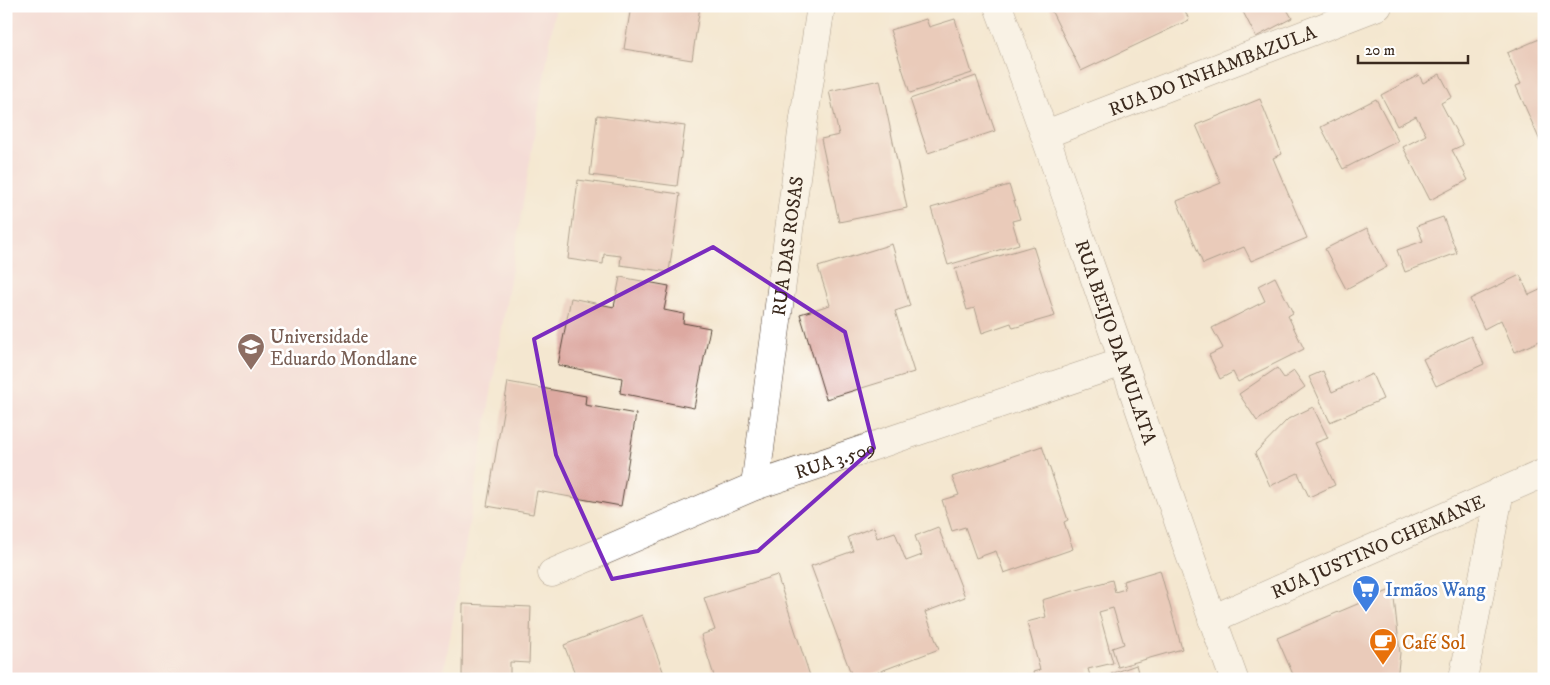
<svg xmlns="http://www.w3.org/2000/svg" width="1550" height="685" font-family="'IM FELL DW Pica',serif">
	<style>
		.built { fill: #f4cfdd }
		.building { fill: #dda9a1 }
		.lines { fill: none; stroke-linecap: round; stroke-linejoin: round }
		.minor-casing { stroke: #574639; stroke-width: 29 }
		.minor { stroke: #fff; stroke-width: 28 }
		.marked { fill: none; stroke: #7b2cbf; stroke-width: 4; stroke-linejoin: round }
		.labels { text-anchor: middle; stroke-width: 5; stroke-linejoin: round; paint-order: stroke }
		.street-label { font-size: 19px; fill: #3b2a1e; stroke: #fff }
		.education-label { font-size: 19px; fill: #785e54; stroke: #fff; text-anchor: start }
		.shop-label { font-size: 19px; fill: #366cbe; stroke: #fff; text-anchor: start }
		.food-label { font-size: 19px; fill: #c56008; stroke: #fff; text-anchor: start }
	</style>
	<rect width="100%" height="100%" fill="#fff"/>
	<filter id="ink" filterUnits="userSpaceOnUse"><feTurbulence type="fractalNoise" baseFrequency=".02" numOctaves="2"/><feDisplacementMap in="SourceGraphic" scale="10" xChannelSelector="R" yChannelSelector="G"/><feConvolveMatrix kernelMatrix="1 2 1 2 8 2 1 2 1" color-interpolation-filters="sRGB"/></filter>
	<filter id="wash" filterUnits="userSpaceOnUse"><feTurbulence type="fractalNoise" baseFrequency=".0096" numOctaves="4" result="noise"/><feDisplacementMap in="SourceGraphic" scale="20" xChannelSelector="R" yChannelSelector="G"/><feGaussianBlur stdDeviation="1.12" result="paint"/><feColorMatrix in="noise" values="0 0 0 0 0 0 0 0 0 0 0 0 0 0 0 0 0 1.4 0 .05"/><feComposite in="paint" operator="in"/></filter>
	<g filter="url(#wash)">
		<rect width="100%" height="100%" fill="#f4e7d0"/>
		<!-- built -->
		<path class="built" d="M6 6H556L443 679H6Z"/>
		<g id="blocks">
			<!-- building -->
			<g class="building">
				<path d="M631 6H700L692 60 624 49Z"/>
				<path d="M1049 6H1183L1189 20 1081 71Z"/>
				<path d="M1240 6H1285L1292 18 1256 37Z"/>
				<path d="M926 19 929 27 955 19 972 73 910 93 890 30Z"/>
				<path d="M1544 37V150L1516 86 1521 84 1507 53Z"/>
				<path d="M1440 74 1452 97 1441 103 1463 145 1452 150 1468 180 1430 200 1403 147 1426 135 1416 116 1397 126 1381 95 1419 75 1423 83Z"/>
				<path d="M976 76 995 131 928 153 910 99Z"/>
				<path d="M880 80 907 208 839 222 821 139 839 135 829 91Z"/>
				<path d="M1260 99 1282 154 1273 158 1307 238 1251 261 1244 247 1203 264 1177 201 1221 183 1196 125Z"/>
				<path d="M1376 99 1398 141 1343 169 1321 127Z"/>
				<path d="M597 115 685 126 677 186 590 175Z"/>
				<path d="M578 180 680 194 669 272 620 265 621 256 604 254 603 264 568 259Z"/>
				<path d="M1009 185 1020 219 1012 221 1019 244 948 265 931 208Z"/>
				<path d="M1443 217 1457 253 1405 272 1397 250 1423 241 1417 226Z"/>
				<path d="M1367 228 1387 267 1346 289 1325 249Z"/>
				<path d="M892 244 910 306 895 311 914 372 826 399 800 314 830 305 818 267Z"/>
				<path d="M1033 246 1055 316 1013 328 1011 323 982 333 975 308 967 310 955 269Z"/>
				<path d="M1520 275 1529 295 1544 288V339L1515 352 1501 320 1484 329 1470 299Z"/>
				<path d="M620 277 669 286 664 310 684 314 683 323 710 328 694 408 620 393 622 378 558 365 571 298 614 307Z"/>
				<path d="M1275 277 1293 313 1288 316 1304 349 1238 382 1233 372 1220 379 1209 355 1223 348 1212 328 1265 301 1258 286Z"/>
				<path d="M1471 336 1484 364 1436 386 1423 359Z"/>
				<path d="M1277 368 1284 378 1294 371 1305 387 1257 421 1239 394Z"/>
				<path d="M1323 371 1332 392 1372 374 1383 399 1330 422 1309 377Z"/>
				<path d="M508 382 586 396 585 405 636 414 621 506 537 491 533 514 487 506Z"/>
				<path d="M1313 407 1328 438 1315 443 1335 485 1309 497 1298 473 1270 486 1255 453 1288 419Z"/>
				<path d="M1042 446 1068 520 1064 522 1073 549 1004 573 996 551 976 558 965 527 952 531 942 500 959 495 952 477Z"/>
				<path d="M874 527 877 538 895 532 906 561 922 555 915 536 938 527 965 597 925 612 939 649 860 679H853L811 566 853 551 848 537Z"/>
				<path d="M1160 570 1182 649 1118 667 1112 648 1124 644 1113 608 1099 612 1113 663 1088 669 1091 679H1035L1033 672 1040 670 1027 622 1046 617 1042 600 1112 580 1115 592 1125 589 1123 581Z"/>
				<path d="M777 575 811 679H715L701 635 715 630 704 598Z"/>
				<path d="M1393 589 1400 653 1397 679H1295L1277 638Z"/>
				<path d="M463 604 531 607 529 663 510 662V677L462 676Z"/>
				<path d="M642 615 666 679H577L564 645Z"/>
				<path d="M1136 665 1140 679H1113L1111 674Z"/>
			</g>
		</g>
	</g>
	<g filter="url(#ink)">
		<use href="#blocks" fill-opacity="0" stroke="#574639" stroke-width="1"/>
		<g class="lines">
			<defs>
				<g id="minor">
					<path id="s1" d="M998 6C1081 229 1153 456 1234 679"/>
					<path id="s2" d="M1046 134 1378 6"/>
					<path id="s3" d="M755 486 803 125 821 6"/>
					<path id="s4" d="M552 573 755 486 1123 362"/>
					<path id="s5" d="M1212 619 1544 473"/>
					<path d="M1463 679 1500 491"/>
				</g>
			</defs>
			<!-- minor casing -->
			<use href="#minor" class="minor-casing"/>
			<!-- minor -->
			<use href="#minor" class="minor"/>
		</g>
	</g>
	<!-- marked area -->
	<path d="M0 0H1550V685H0ZM713 247 845 332 874 448 758 551 612 579 556 455 534 339Z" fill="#f4e7d0" fill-opacity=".55" fill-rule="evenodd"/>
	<path class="marked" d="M713 247 845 332 874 448 758 551 612 579 556 455 534 339Z"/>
	<!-- icons -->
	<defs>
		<symbol id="university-pin" viewBox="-11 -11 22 30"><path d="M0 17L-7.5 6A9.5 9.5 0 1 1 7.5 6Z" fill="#8d6e63" stroke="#fff"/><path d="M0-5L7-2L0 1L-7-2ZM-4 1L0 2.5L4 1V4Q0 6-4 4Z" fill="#fff"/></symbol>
		<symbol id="supermarket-pin" viewBox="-11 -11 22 30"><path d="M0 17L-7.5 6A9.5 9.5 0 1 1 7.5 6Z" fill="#3f7fe0" stroke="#fff"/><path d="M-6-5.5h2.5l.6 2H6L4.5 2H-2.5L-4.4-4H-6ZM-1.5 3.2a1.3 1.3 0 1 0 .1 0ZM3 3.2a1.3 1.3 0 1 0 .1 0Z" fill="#fff"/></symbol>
		<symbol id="cafe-pin" viewBox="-11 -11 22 30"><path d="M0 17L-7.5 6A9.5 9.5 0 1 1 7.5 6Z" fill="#e8710a" stroke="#fff"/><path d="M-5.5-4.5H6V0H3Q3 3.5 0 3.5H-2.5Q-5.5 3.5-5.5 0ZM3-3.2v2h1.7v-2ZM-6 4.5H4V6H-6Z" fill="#fff"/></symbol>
	</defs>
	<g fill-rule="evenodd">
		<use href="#university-pin" x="235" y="331" width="32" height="43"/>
		<use href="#supermarket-pin" x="1350" y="573" width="32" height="43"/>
		<use href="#cafe-pin" x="1367" y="626" width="32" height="43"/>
	</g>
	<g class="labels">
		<!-- street labels -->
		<g class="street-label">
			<text dy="7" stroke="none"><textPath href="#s2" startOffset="178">RUA DO INHAMBAZULA</textPath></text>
			<text dy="7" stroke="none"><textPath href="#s3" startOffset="242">RUA DAS ROSAS</textPath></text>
			<text dy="7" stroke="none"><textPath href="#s1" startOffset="356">RUA BEIJO DA MULATA</textPath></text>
			<text dy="7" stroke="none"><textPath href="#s4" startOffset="305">RUA 3.509</textPath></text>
			<text dy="7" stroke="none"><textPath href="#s5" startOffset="181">RUA JUSTINO CHEMANE</textPath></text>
		</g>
		<!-- education labels -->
		<g class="education-label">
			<text x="270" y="343">Universidade<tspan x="270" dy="22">Eduardo Mondlane</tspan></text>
		</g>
		<!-- shop labels -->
		<g class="shop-label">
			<text x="1385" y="596">Irmãos Wang</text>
		</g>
		<!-- food labels -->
		<g class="food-label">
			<text x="1402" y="649">Café Sol</text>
		</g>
	</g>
	<!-- margin -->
	<rect width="1550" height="685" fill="none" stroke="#fff" stroke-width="25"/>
	<!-- scale -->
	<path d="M1358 55v8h110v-8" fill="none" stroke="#3b2a1e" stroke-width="2.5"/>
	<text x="1365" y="55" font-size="15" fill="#3b2a1e" stroke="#ffffff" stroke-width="4" paint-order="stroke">20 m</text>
</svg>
